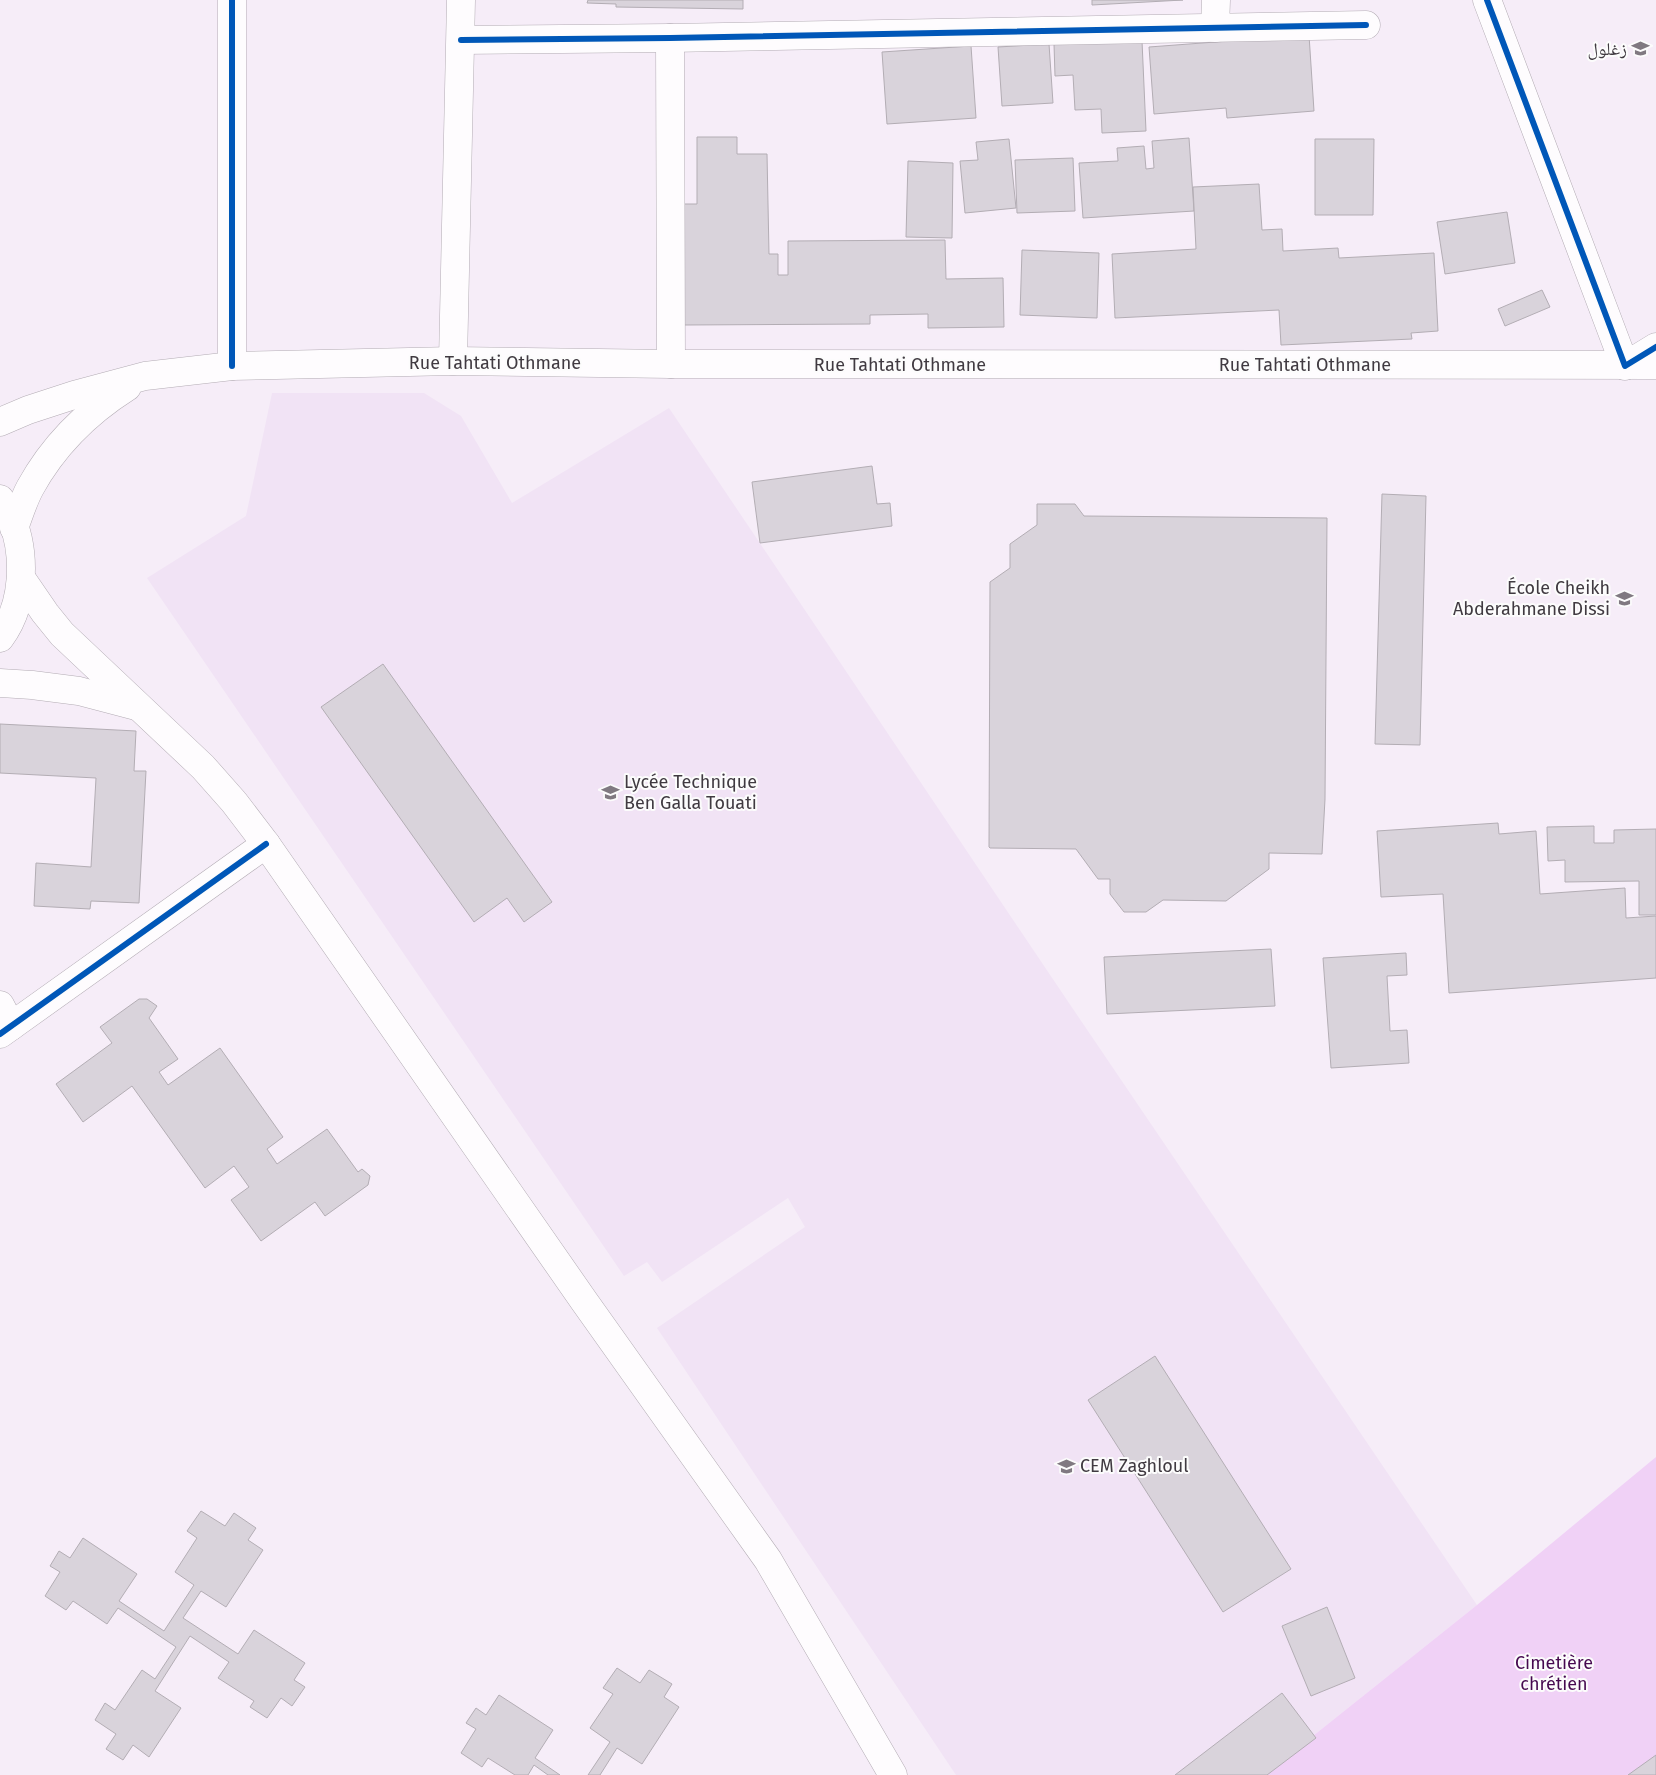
<svg xmlns="http://www.w3.org/2000/svg" width="1656" height="1775" font-family="'Fira Sans','Noto Naskh Arabic',sans-serif">
	<style>
		.built { fill: #f1e3f5 }
		.green { fill: #f0d1f6 }
		.building { fill: #d9d3db; stroke: #b3adb4 }
		.lines { fill: none; stroke-linecap: round; stroke-linejoin: round }
		.minor-casing { stroke: #b3acb4; stroke-width: 29 }
		.major-casing { stroke: #b3acb4; stroke-width: 29 }
		.minor { stroke: #fefcfe; stroke-width: 28 }
		.major { stroke: #fefcfe; stroke-width: 28 }
		.cycleway-casing { stroke: #fcfcfc; stroke-width: 9 }
		.cycleway { stroke: #0057b8; stroke-width: 6 }
		.labels { text-anchor: middle; stroke-width: 4; stroke-linejoin: round; paint-order: stroke }
		.poi-label { font-size: 18px; fill: #403a41; stroke: #fcfcfc; text-anchor: end }
		.street-label { font-size: 18px; fill: #403a41; stroke: #fcfcfc }
		.park-label { font-size: 18px; fill: #460950; stroke: #fcfcfc }
	</style>
	<rect width="100%" height="100%" fill="#f6edf8"/>
	<!-- built -->
	<path class="built" d="M272 393H424L461 416 512 503 669 408 1071 1006 1477 1605 1264 1775H956L657 1328 805 1227 788 1198 662 1282 647 1262 624 1276 147 578 246 516Z"/>
	<!-- green -->
	<path class="green" d="M1656 1457V1775H1264L1477 1605Z"/>
	<!-- building -->
	<g class="building">
		<path d="M588 0H743V9L616 7V4L587 3Z"/>
		<path d="M1092 0H1183L1092 5Z"/>
		<path d="M1309 35 1314 111 1227 118 1226 108 1154 114 1149 47Z"/>
		<path d="M1142 41 1146 131 1102 133 1101 109 1075 110 1073 75 1055 76 1054 44Z"/>
		<path d="M1049 44 1053 103 1002 106 998 47Z"/>
		<path d="M971 46 976 118 887 124 882 52Z"/>
		<path d="M697 137H737V154H767L769 254H778V275H788V241L945 240 946 279 1003 278 1004 327 928 328V314L870 315V324L684 325 682 204H697Z"/>
		<path d="M1189 138 1194 211 1083 218 1079 163 1118 161 1117 148 1144 146 1146 169 1154 168 1152 141Z"/>
		<path d="M1009 139 1016 208 965 213 960 161 978 160 976 142Z"/>
		<path d="M1315 139H1374L1373 215H1315Z"/>
		<path d="M1073 158 1075 211 1017 213 1015 160Z"/>
		<path d="M908 161 953 163 952 238 906 237Z"/>
		<path d="M1259 184 1262 230 1282 229 1283 251 1338 248 1339 258 1434 253 1438 331 1411 333 1412 339 1281 345 1279 310 1115 318 1112 254 1196 249 1193 187Z"/>
		<path d="M1507 212 1515 263 1445 274 1437 222Z"/>
		<path d="M1022 250 1099 253 1097 318 1020 315Z"/>
		<path d="M1542 290 1550 307 1505 326 1498 309Z"/>
		<path d="M872 466 877 504 890 503 892 526 760 543 752 482Z"/>
		<path d="M1382 494 1426 496 1420 745 1375 744Z"/>
		<path d="M1037 504H1075L1084 516 1327 518 1325 799 1322 854 1269 853V869L1226 901 1163 900 1146 912H1124L1110 894V879H1098L1076 849 990 848 989 847 990 582 1010 568V544L1037 525Z"/>
		<path d="M383 664 552 902 524 922 507 898 474 922 321 707Z"/>
		<path d="M0 724 136 731 134 771H146L139 903 91 901 90 909 34 906 36 863 91 867 96 778 0 773Z"/>
		<path d="M1498 823 1499 834 1536 831 1540 894 1625 888 1626 918 1656 916V978L1449 993 1443 894 1381 897 1377 831Z"/>
		<path d="M1594 826V843H1614V830L1656 829V915H1639V881L1565 882V860L1548 861 1547 827Z"/>
		<path d="M1271 949 1275 1006 1107 1014 1104 957Z"/>
		<path d="M1406 953 1407 975 1387 976 1390 1031 1407 1030 1409 1063 1331 1068 1323 958Z"/>
		<path d="M139 999H147L157 1006 149 1018 178 1059 159 1072 168 1085 220 1048 283 1137 267 1149 277 1164 327 1129 358 1172 362 1169 370 1176 368 1185 325 1216 315 1202 261 1241 231 1200 249 1187 234 1166 205 1188 132 1086 83 1122 56 1084 112 1043 100 1027Z"/>
		<path d="M1155 1356 1291 1569 1223 1612 1088 1400Z"/>
		<path d="M201 1511 225 1526 234 1513 256 1528 248 1540 263 1550 226 1607 201 1591 183 1618 238 1654 254 1630 305 1663 294 1680 305 1687 292 1706 281 1698 267 1718 250 1707 254 1701 218 1678 229 1662 190 1636 155 1691 181 1708 149 1757 133 1745 123 1760 106 1749 116 1734 95 1720 105 1703 115 1710 142 1670 155 1679 176 1647 118 1608 107 1624 73 1601 66 1610 45 1596 60 1572 50 1566 59 1551 70 1558 83 1538 137 1574 119 1601 164 1631 194 1585 175 1572 197 1538 187 1531Z"/>
		<path d="M1327 1607 1355 1678 1311 1696 1282 1626Z"/>
		<path d="M617 1668 640 1683 649 1670 672 1684 664 1697 679 1707 642 1764 617 1748 600 1775H588L610 1742 590 1728 613 1694 603 1688Z"/>
		<path d="M1282 1693 1316 1738 1267 1775H1175Z"/>
		<path d="M499 1695 553 1730 535 1758 560 1775H548L534 1765 528 1775H515L488 1758 482 1767 461 1753 476 1729 466 1723 476 1708 486 1715Z"/>
		<path d="M1656 1755V1775H1628Z"/>
	</g>
	<g class="lines">
		<defs>
			<g id="minor">
				<path d="M232 0V366"/>
				<path d="M1487 0 1625 366 1656 347"/>
				<path d="M1215 28 1216 0"/>
				<path d="M670 38 671 364"/>
				<path d="M461 40 670 38 1366 25"/>
				<path d="M453 361 461 0"/>
				<path d="M0 1005 11 1026"/>
				<path d="M0 1034 266 844"/>
			</g>
			<g id="major">
				<path d="M0 422 28 410 74 395 145 376 232 366 453 361 671 364 1656 365"/>
				<path d="M0 499C28 537 28 600 0 638"/>
				<path d="M14 528C19 515 23 501 30 488 53 446 86 413 127 387"/>
				<path d="M21 578 45 613 62 634 203 767 234 802 266 844 584 1301 768 1560 893 1775"/>
				<path d="M0 683 32 685 79 691 136 706"/>
			</g>
		</defs>
		<!-- minor casing -->
		<use href="#minor" class="minor-casing"/>
		<!-- major casing -->
		<use href="#major" class="major-casing"/>
		<!-- minor -->
		<use href="#minor" class="minor"/>
		<!-- major -->
		<use href="#major" class="major"/>
		<defs>
			<g id="cycleway">
				<path d="M232 0V366"/>
				<path d="M1487 0 1625 366 1656 347"/>
				<path d="M461 40 670 38 1366 25"/>
				<path d="M0 1034 266 844"/>
			</g>
		</defs>
		<!-- cycleway casing -->
		<use href="#cycleway" class="cycleway-casing"/>
		<!-- cycleway -->
		<use href="#cycleway" class="cycleway"/>
	</g>
	<!-- icons -->
	<defs>
		<symbol id="school-bare" viewBox="-9 -9 18 18"><path d="M0-5L7-2L0 1L-7-2ZM-4 1L0 2.5L4 1V4Q0 6-4 4Z" fill="#807981" stroke="#fcfcfc" stroke-width="2.5" paint-order="stroke"/></symbol>
	</defs>
	<g fill-rule="evenodd">
		<use href="#school-bare" x="1628" y="36" width="25" height="25"/>
		<use href="#school-bare" x="1612" y="586" width="25" height="25"/>
		<use href="#school-bare" x="598" y="780" width="25" height="25"/>
		<use href="#school-bare" x="1054" y="1454" width="25" height="25"/>
	</g>
	<g class="labels">
		<!-- poi labels -->
		<g class="poi-label">
			<text x="1627" y="55">زغلول</text>
			<text x="1610" y="594">École Cheikh<tspan x="1610" dy="21">Abderahmane Dissi</tspan></text>
			<text x="624" y="788" text-anchor="start">Lycée Technique<tspan x="624" dy="21">Ben Galla Touati</tspan></text>
			<text x="1080" y="1472" text-anchor="start">CEM Zaghloul</text>
		</g>
		<!-- street labels -->
		<g class="street-label">
			<text x="495" y="369">Rue Tahtati Othmane</text>
			<text x="900" y="371">Rue Tahtati Othmane</text>
			<text x="1305" y="371">Rue Tahtati Othmane</text>
		</g>
		<!-- park labels -->
		<g class="park-label">
			<text x="1554" y="1669">Cimetière<tspan x="1554" dy="21">chrétien</tspan></text>
		</g>
	</g>
</svg>
